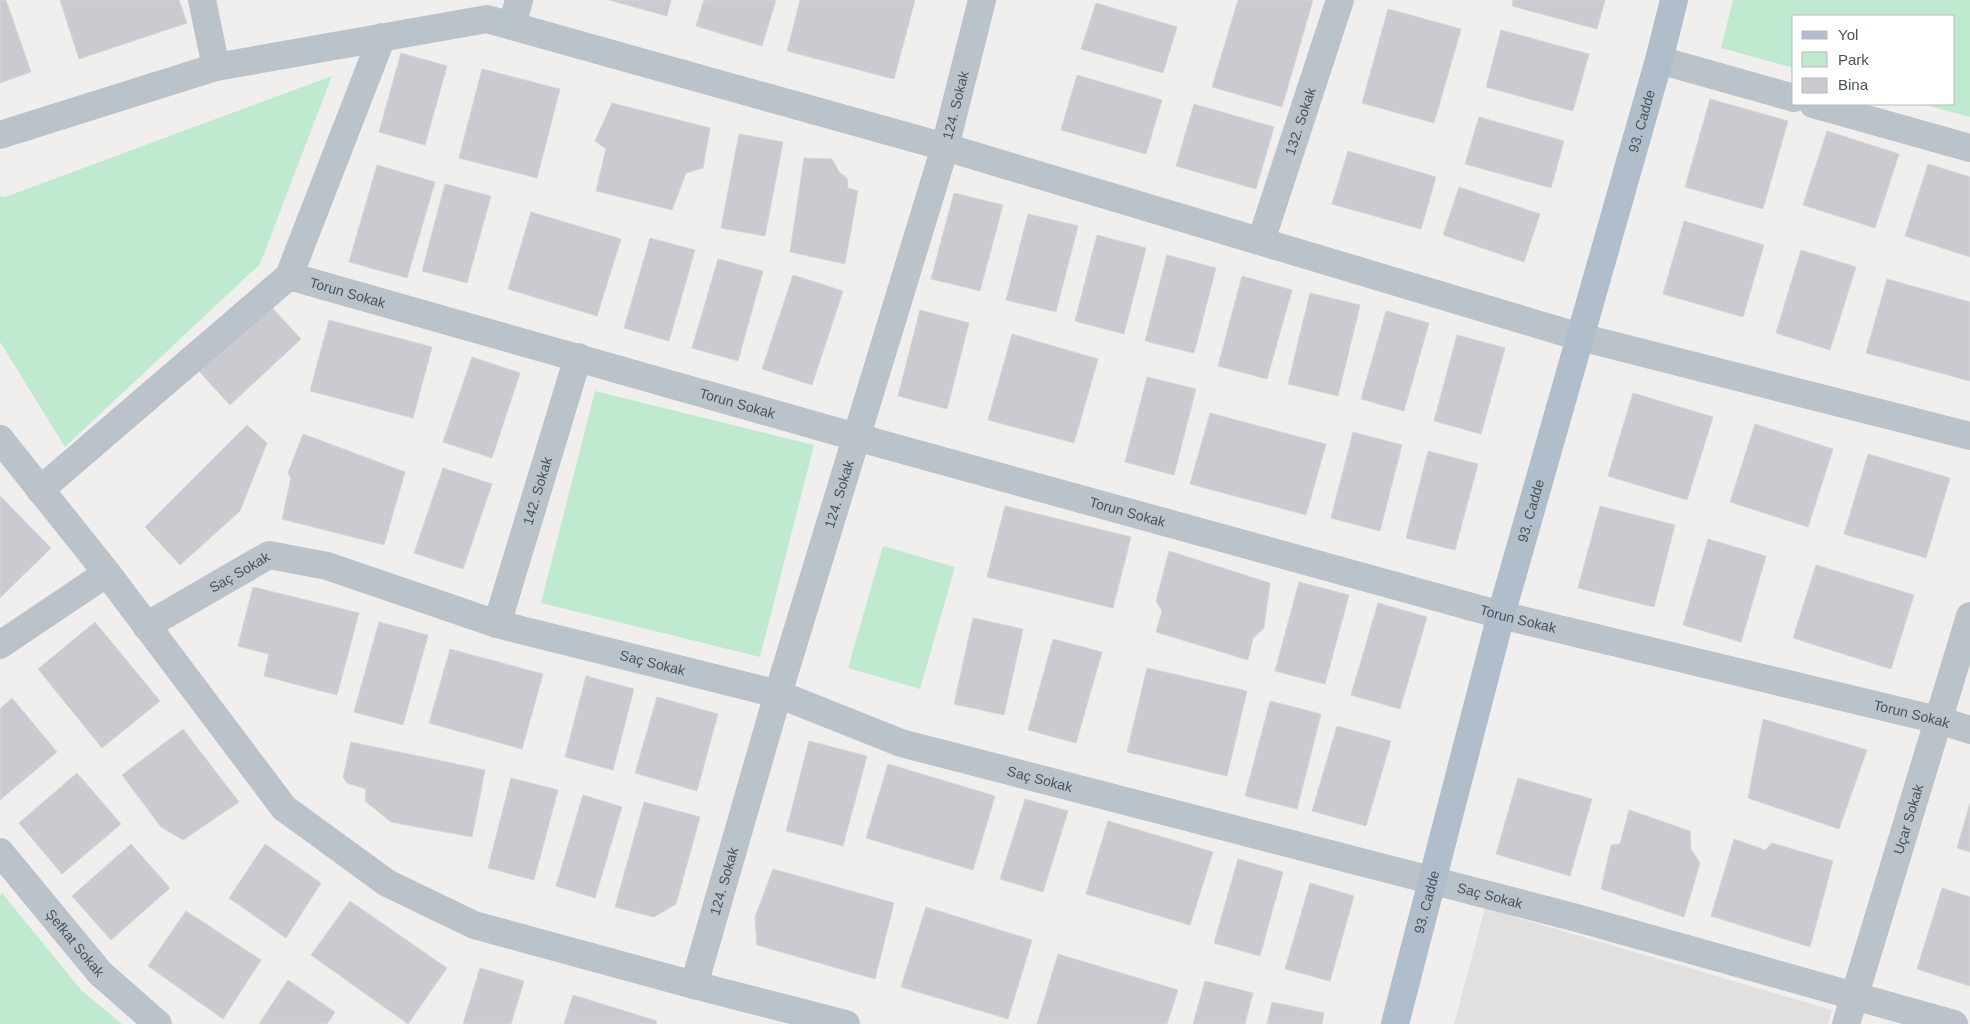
<svg xmlns="http://www.w3.org/2000/svg" width="1970" height="1024" font-family="Helvetica,sans-serif">
	<style>
		.education { fill: #e2dfdf }
		.green { fill: #c0ead0 }
		.building { fill: #c9cbd0; stroke: #d3d5d9 }
		.lines { fill: none; stroke-linecap: round; stroke-linejoin: round }
		.minor { stroke: #bbc3ca; stroke-width: 28 }
		.major { stroke: #b0becb; stroke-width: 28 }
		.labels { text-anchor: middle; stroke-width: 4.5; stroke-linejoin: round; paint-order: stroke }
		.street-label { font-size: 14px; fill: #48525a; stroke: #fff }
	</style>
	<rect width="100%" height="100%" fill="#f1eeee"/>
	<!-- education -->
	<path class="education" d="M1485 908 1832 1010 1828 1024H1454Z"/>
	<!-- green -->
	<g class="green">
		<path d="M1733 0H1970V117L1922 104H1954V16H1794V68L1721 48Z"/>
		<path d="M332 76 260 264 65 447 0 342V196L5 197Z"/>
		<path d="M595 391 814 445 760 657 541 603Z"/>
		<path d="M883 546 955 567 920 689 848 668Z"/>
		<path d="M2 893 81 990 122 1024H0V896Z"/>
	</g>
	<!-- building -->
	<g class="building">
		<path d="M0 0H6L31 72 0 83Z"/>
		<path d="M60 0H179L187 23 79 59Z"/>
		<path d="M609 0H671L667 16Z"/>
		<path d="M704 0H776L762 46 696 26Z"/>
		<path d="M800 0H915L894 79 787 51Z"/>
		<path d="M1238 0H1313L1282 107 1212 87Z"/>
		<path d="M1513 0H1605L1597 29 1512 6Z"/>
		<path d="M1096 3 1177 27 1163 73 1081 49Z"/>
		<path d="M1388 9 1461 29 1434 123 1362 103Z"/>
		<path d="M1501 30 1589 54 1573 111 1486 87Z"/>
		<path d="M401 53 447 66 425 145 379 132Z"/>
		<path d="M482 69 560 89 537 178 459 158Z"/>
		<path d="M1077 75 1162 100 1146 154 1061 130Z"/>
		<path d="M1710 99 1788 121 1763 209 1685 187Z"/>
		<path d="M612 103 710 128 703 168 686 173 672 210 596 191 606 149 595 141Z"/>
		<path d="M1194 104 1274 127 1256 189 1176 166Z"/>
		<path d="M1479 117 1564 141 1551 188 1465 164Z"/>
		<path d="M1827 131 1899 154 1875 228 1803 205Z"/>
		<path d="M739 134 783 142 765 236 721 228Z"/>
		<path d="M1348 151 1436 177 1421 229 1332 204Z"/>
		<path d="M804 158 832 159 839 172 847 178 848 188 858 191 845 264 790 252Z"/>
		<path d="M1928 164 1970 177V257L1905 236Z"/>
		<path d="M377 165 435 182 407 278 349 262Z"/>
		<path d="M445 184 491 196 467 283 422 271Z"/>
		<path d="M1459 187 1540 214 1524 262 1443 235Z"/>
		<path d="M954 193 1003 205 980 291 931 279Z"/>
		<path d="M531 212 621 239 597 316 508 289Z"/>
		<path d="M1028 214 1078 226 1056 312 1006 300Z"/>
		<path d="M1684 221 1764 245 1743 317 1663 294Z"/>
		<path d="M1097 235 1146 248 1124 334 1075 321Z"/>
		<path d="M650 238 695 250 669 341 624 328Z"/>
		<path d="M1801 250 1856 267 1830 350 1776 333Z"/>
		<path d="M1167 255 1216 268 1194 353 1145 341Z"/>
		<path d="M718 259 763 271 738 361 692 348Z"/>
		<path d="M793 275 843 291 812 385 762 369Z"/>
		<path d="M1242 276 1292 290 1267 379 1218 366Z"/>
		<path d="M1887 279 1970 302V381L1866 353Z"/>
		<path d="M1310 293 1360 305 1338 396 1288 384Z"/>
		<path d="M266 301 301 339 230 405 196 368Z"/>
		<path d="M920 310 969 323 947 409 898 396Z"/>
		<path d="M1386 311 1429 323 1404 411 1361 399Z"/>
		<path d="M329 320 432 347 413 418 310 391Z"/>
		<path d="M1012 334 1098 359 1074 443 988 420Z"/>
		<path d="M1457 335 1505 348 1481 434 1434 421Z"/>
		<path d="M472 357 520 373 492 458 443 442Z"/>
		<path d="M1147 377 1196 389 1174 475 1125 462Z"/>
		<path d="M1633 393 1713 417 1687 500 1608 476Z"/>
		<path d="M1210 413 1326 444 1306 515 1190 484Z"/>
		<path d="M1755 424 1833 449 1808 527 1730 502Z"/>
		<path d="M247 425 267 443 240 511 180 565 145 527Z"/>
		<path d="M1353 432 1402 445 1380 531 1331 518Z"/>
		<path d="M303 434 405 472 384 545 282 519 291 478 288 473Z"/>
		<path d="M1428 451 1478 464 1455 550 1406 538Z"/>
		<path d="M1868 454 1950 478 1926 558 1844 534Z"/>
		<path d="M443 468 492 484 463 569 414 553Z"/>
		<path d="M0 496 51 548 0 598Z"/>
		<path d="M1005 506 1131 537 1113 608 987 577Z"/>
		<path d="M1600 506 1675 525 1654 607 1578 588Z"/>
		<path d="M1708 539 1766 556 1741 642 1683 625Z"/>
		<path d="M1169 551 1270 583 1264 628 1253 638 1248 660 1156 632 1162 611 1156 601Z"/>
		<path d="M1816 565 1914 595 1891 669 1793 638Z"/>
		<path d="M1299 582 1349 595 1325 684 1275 671Z"/>
		<path d="M253 587 359 613 337 695 264 676 269 654 238 646Z"/>
		<path d="M1378 603 1427 617 1400 709 1351 695Z"/>
		<path d="M973 618 1023 629 1004 715 954 704Z"/>
		<path d="M95 622 160 701 102 748 38 669Z"/>
		<path d="M379 622 428 635 403 725 354 712Z"/>
		<path d="M1053 639 1102 652 1076 743 1028 730Z"/>
		<path d="M450 649 543 674 522 749 429 723Z"/>
		<path d="M1147 668 1247 691 1227 776 1127 752Z"/>
		<path d="M586 676 634 689 613 770 565 757Z"/>
		<path d="M657 697 718 714 697 791 635 773Z"/>
		<path d="M12 698 57 752 0 800V709Z"/>
		<path d="M1270 701 1321 714 1297 809 1245 796Z"/>
		<path d="M1763 719 1867 750 1839 829 1748 798Z"/>
		<path d="M1337 726 1391 741 1366 826 1312 811Z"/>
		<path d="M183 729 239 802 183 840 161 827 122 775Z"/>
		<path d="M809 741 867 756 843 846 786 831Z"/>
		<path d="M351 742 485 770 472 837 391 822 365 801 366 789 347 783 343 777Z"/>
		<path d="M888 764 995 796 973 870 866 838Z"/>
		<path d="M77 773 121 824 62 874 19 823Z"/>
		<path d="M511 778 558 790 534 880 488 868Z"/>
		<path d="M1518 778 1592 799 1570 876 1496 854Z"/>
		<path d="M583 795 622 807 595 898 556 886Z"/>
		<path d="M1025 799 1068 811 1043 892 1000 879Z"/>
		<path d="M644 802 700 817 676 904 654 917 615 907Z"/>
		<path d="M1970 803V852L1957 848Z"/>
		<path d="M1629 810 1690 831 1691 849 1700 863 1684 917 1601 889 1611 845 1620 844Z"/>
		<path d="M1108 821 1213 852 1190 925 1086 894Z"/>
		<path d="M1734 839 1765 850 1772 843 1833 861 1810 947 1711 916Z"/>
		<path d="M131 844 170 888 111 940 72 896Z"/>
		<path d="M265 844 321 883 286 938 229 898Z"/>
		<path d="M1238 859 1283 872 1260 956 1214 943Z"/>
		<path d="M773 869 894 903 875 979 757 945 755 917Z"/>
		<path d="M1310 883 1354 896 1330 981 1285 969Z"/>
		<path d="M1942 888 1970 897V986L1917 969Z"/>
		<path d="M350 901 447 968 408 1024 311 955Z"/>
		<path d="M926 907 1032 940 1008 1019 901 987Z"/>
		<path d="M186 911 261 960 223 1019 148 966Z"/>
		<path d="M1058 954 1178 990 1167 1024H1037Z"/>
		<path d="M480 968 524 981 511 1024H463Z"/>
		<path d="M288 980 335 1012 327 1024H259Z"/>
		<path d="M1205 981 1253 993 1245 1024H1193Z"/>
		<path d="M573 995 657 1021 656 1024H564Z"/>
		<path d="M1272 1002 1324 1013 1322 1024H1267Z"/>
	</g>
	<g class="lines">
		<!-- minor -->
		<g class="minor">
			<path d="M202 0 216 67"/>
			<path d="M512 26 519 0"/>
			<path d="M1659 60 1794 98"/>
			<path d="M1813 104 1970 148"/>
			<path d="M0 135 216 67 487 19 945 147 1580 337 1970 436"/>
			<path id="s1" d="M1261 241 1340 0"/>
			<path id="s2" d="M289 276 856 437 1501 615 1938 720 1970 730"/>
			<path d="M0 439 107 573 284 808 387 883 474 925 694 985 846 1024"/>
			<path d="M40 490 289 276 382 37"/>
			<path id="s3" d="M497 624 578 357"/>
			<path id="s4" d="M146 626 269 555 327 566 497 624 778 694 901 743 1577 918 1954 1024"/>
			<path d="M0 645 107 573"/>
			<path id="s5" d="M0 852 100 973 158 1024"/>
			<path id="s6" d="M694 985 778 694 945 147 982 0"/>
			<path id="s7" d="M1846 1024 1970 616"/>
		</g>
		<!-- major -->
		<path class="major" id="s8" d="M1395 1024 1501 615 1659 60 1674 0"/>
	</g>
	<g class="labels">
		<!-- street labels -->
		<g class="street-label">
			<text dy="5" stroke="none"><textPath href="#s6" startOffset="918">124. Sokak</textPath></text>
			<text dy="5" stroke="none"><textPath href="#s1" startOffset="126">132. Sokak</textPath></text>
			<text dy="5" stroke="none"><textPath href="#s8" startOffset="936">93. Cadde</textPath></text>
			<text dy="5" stroke="none"><textPath href="#s2" startOffset="61">Torun Sokak</textPath></text>
			<text dy="5" stroke="none"><textPath href="#s2" startOffset="466">Torun Sokak</textPath></text>
			<text dy="5" stroke="none"><textPath href="#s3" startOffset="139">142. Sokak</textPath></text>
			<text dy="5" stroke="none"><textPath href="#s6" startOffset="512">124. Sokak</textPath></text>
			<text dy="5" stroke="none"><textPath href="#s8" startOffset="531">93. Cadde</textPath></text>
			<text dy="5" stroke="none"><textPath href="#s2" startOffset="871">Torun Sokak</textPath></text>
			<text dy="5" stroke="none"><textPath href="#s4" startOffset="108">Saç Sokak</textPath></text>
			<text dy="5" stroke="none"><textPath href="#s2" startOffset="1276">Torun Sokak</textPath></text>
			<text dy="5" stroke="none"><textPath href="#s4" startOffset="541">Saç Sokak</textPath></text>
			<text dy="5" stroke="none"><textPath href="#s2" startOffset="1681">Torun Sokak</textPath></text>
			<text dy="5" stroke="none"><textPath href="#s4" startOffset="946">Saç Sokak</textPath></text>
			<text dy="5" stroke="none"><textPath href="#s7" startOffset="214">Uçar Sokak</textPath></text>
			<text dy="5" stroke="none"><textPath href="#s6" startOffset="108">124. Sokak</textPath></text>
			<text dy="5" stroke="none"><textPath href="#s4" startOffset="1411">Saç Sokak</textPath></text>
			<text dy="5" stroke="none"><textPath href="#s8" startOffset="126">93. Cadde</textPath></text>
			<text dy="5" stroke="none"><textPath href="#s5" startOffset="118">Şefkat Sokak</textPath></text>
		</g>
	</g>
	<!-- legend -->
	<rect x="1792" y="15" width="162" height="90" fill="#ffffff" stroke="#b6babd"/>
	<rect x="1802" y="31" width="25" height="8" fill="#b0becb" stroke="#b6babd"/>
	<text x="1838" y="40" font-size="15" fill="#48525a">Yol</text>
	<rect x="1802" y="52" width="25" height="15" fill="#c0ead0" stroke="#b6babd"/>
	<text x="1838" y="65" font-size="15" fill="#48525a">Park</text>
	<rect x="1802" y="78" width="25" height="15" fill="#c9cbd0" stroke="#b6babd"/>
	<text x="1838" y="90" font-size="15" fill="#48525a">Bina</text>
</svg>
